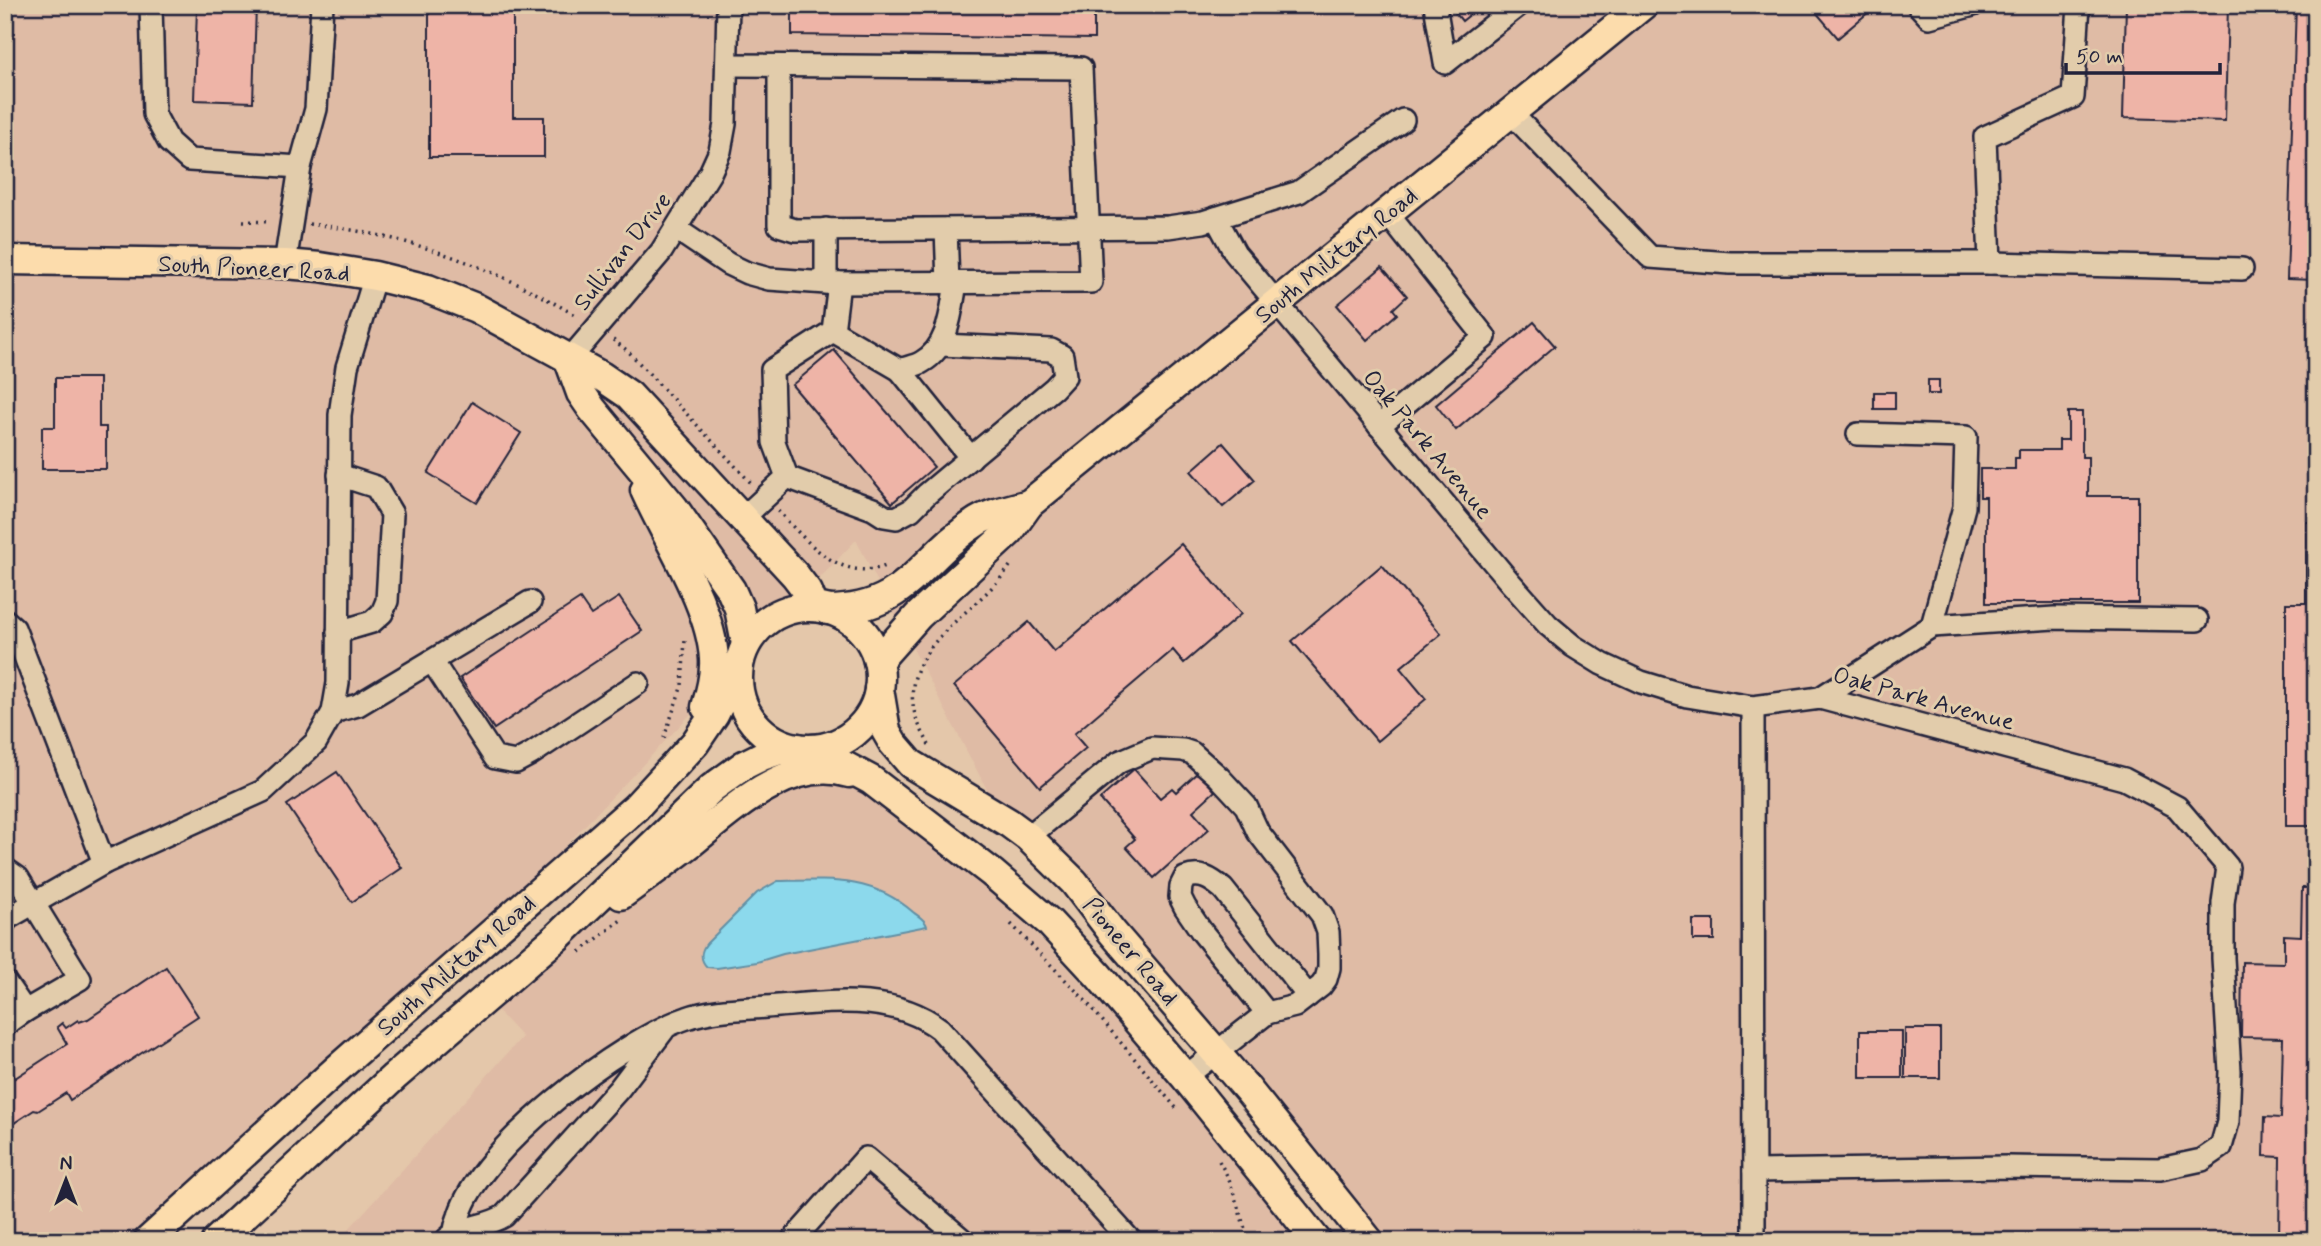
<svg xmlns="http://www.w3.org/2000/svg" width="2321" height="1246" font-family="Mynerve,sans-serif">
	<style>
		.built { fill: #dfbba5 }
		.water { fill: #8cd9ec; stroke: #6290a5; stroke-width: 2 }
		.building { fill: #eeb4a7; stroke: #22223b; stroke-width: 2 }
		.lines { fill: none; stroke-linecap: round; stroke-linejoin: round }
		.minor-casing { stroke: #22223b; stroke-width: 26 }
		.major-casing { stroke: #22223b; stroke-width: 33 }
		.path { stroke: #22223b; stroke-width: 3.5; stroke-dasharray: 2 5; stroke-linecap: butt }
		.minor { stroke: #e2ccab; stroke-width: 21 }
		.major { stroke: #fcdcac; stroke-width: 28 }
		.labels { text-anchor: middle; stroke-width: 6; stroke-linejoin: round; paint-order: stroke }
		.street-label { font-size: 24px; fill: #22223b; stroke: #e2ccab }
	</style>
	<rect width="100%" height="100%" fill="#e4c7aa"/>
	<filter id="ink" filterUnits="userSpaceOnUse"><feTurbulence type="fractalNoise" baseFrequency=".0143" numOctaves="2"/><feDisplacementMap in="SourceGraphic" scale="14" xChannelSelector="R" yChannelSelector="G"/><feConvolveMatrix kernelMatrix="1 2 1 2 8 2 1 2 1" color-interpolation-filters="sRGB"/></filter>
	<g filter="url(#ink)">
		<!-- built -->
		<g class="built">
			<path d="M5 5H2316V1241H1388L1263 1084 1122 921 1087 882 994 803 856 540 556 856 336 1070 148 1241H5Z"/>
			<path d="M809 780 850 786 869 795 994 894 1029 926 1100 1003 1179 1095 1298 1241H338L522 1037 494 1007 554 956 734 818Z"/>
		</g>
		<!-- water -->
		<path class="water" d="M778 881C829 880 872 876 913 912 919 917 925 919 927 926L783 954 757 962 717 968 707 967C699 959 701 950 707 943L757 893Z"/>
		<!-- building -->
		<g class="building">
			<path d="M190 5H256L253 102 194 100 197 7H190Z"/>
			<path d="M429 5H513V117H544V157H429Z"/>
			<path d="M792 5H1094V39L792 35Z"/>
			<path d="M1449 5H1482L1462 21Z"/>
			<path d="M1810 5H1877L1838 38Z"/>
			<path d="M2126 5H2228L2225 121 2123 118Z"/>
			<path d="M2296 5H2316V280L2287 279Z"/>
			<path d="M1382 267 1407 296 1393 309 1397 314 1367 340 1337 305Z"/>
			<path d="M1534 322 1555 346 1456 430 1436 405Z"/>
			<path d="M834 350 934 467 892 503 792 385Z"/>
			<path d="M55 378H99V427H106V469H42V427H55Z"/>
			<rect x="1928" y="380" width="11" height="14"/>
			<rect x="1874" y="392" width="21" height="17"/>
			<path d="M472 402 521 433 477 503 428 473Z"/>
			<path d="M2068 412H2082V457H2088V496H2138V603H1986V497H1980V469H2015V458H2019V450H2059V440H2068Z"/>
			<path d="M1223 443 1255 480 1223 507 1191 471Z"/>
			<path d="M2306 522H2316V826H2286V603H2306Z"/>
			<path d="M1181 544 1241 614 1184 663 1173 650 1074 734 1086 748 1040 787 954 686 1029 622 1054 652Z"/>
			<path d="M1382 565 1441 634 1400 668 1426 699 1377 741 1292 641Z"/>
			<path d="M619 597 642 631 494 729 460 678 580 599 591 615Z"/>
			<path d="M1134 769 1160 798 1172 788 1176 792 1198 772 1215 791 1193 811 1209 829 1154 878 1126 847 1135 839 1100 799Z"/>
			<path d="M337 772 402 868 352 902 287 805Z"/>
			<path d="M2302 888H2316V1241H2279L2280 1157 2264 1156 2265 1117 2281 1118 2283 1038 2241 1037 2242 962 2284 963V935L2301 936Z"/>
			<rect x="1693" y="920" width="21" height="20"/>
			<path d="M166 967 198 1016 70 1100 66 1093 38 1111 34 1110 14 1123 5 1109V1079L13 1074 15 1078 67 1044 57 1027 62 1023 66 1028 78 1020 79 1022 88 1019Z"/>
			<rect x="1905" y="1029" width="35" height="49"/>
			<rect x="1860" y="1031" width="42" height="47"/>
			<rect x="1863" y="1234" width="77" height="7"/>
		</g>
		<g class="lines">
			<defs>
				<g id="minor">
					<path d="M151 5 154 114 169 142 189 160 300 167"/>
					<path d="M1435 5 1445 63 1519 5"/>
					<path d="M1918 5 1929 17 1973 5"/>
					<path d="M779 66V225L795 230 1168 227 1203 222 1299 192 1403 120"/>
					<path d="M1511 113 1650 257 1730 263H1990L1985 137 2073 97 2079 5"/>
					<path d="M1216 218 1235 253 1509 581 1548 625 1573 646 1602 664 1641 682 1687 696 1753 707 1820 698 2124 779 2177 807 2228 867 2223 903V958L2230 1071 2228 1122 2221 1147 2202 1160 2160 1169 2007 1167 1754 1171"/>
					<path d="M676 229 728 264 747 273 769 279 826 283 1091 282 1081 68 728 65"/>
					<path d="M826 229V283"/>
					<path d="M946 229 948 283"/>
					<path d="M1990 263 2242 269"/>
					<path d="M285 264 300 167 316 109 322 5"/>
					<path d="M833 331 900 370C907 367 916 366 922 362 949 347 951 311 956 283"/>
					<path d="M569 360 661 252 710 173 720 151 725 124 728 5"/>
					<path d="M900 370 971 458"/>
					<path d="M1379 426 1485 337 1387 213"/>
					<path d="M787 477 873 509 884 516 896 518 911 510 927 494 1054 388 1065 376 1062 356 1051 350 941 345"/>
					<path d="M743 518 787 477 774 442 772 370 833 331 839 283"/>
					<path d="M5 620 14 628 104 863"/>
					<path d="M1932 626 2054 618 2197 620"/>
					<path d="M338 632 372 622 382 613 387 601 392 514 376 487 339 475"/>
					<path d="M432 661 495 758 516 762 531 754 638 683"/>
					<path d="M1820 698 1932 626 1964 507 1966 437 1858 434"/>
					<path d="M1753 707 1754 1241"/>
					<path d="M333 712 358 705 530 602"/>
					<path d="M1028 837 1119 762 1152 748 1183 750 1192 753 1219 777 1246 806 1258 832 1322 915 1328 932 1329 955V968L1326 979 1321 986 1295 1006 1267 1013 1185 1077"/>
					<path d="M5 869 18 878 80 979 25 1011 5 982"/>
					<path d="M5 922 8 918 104 863 263 791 316 742 333 712 338 683 340 415 347 367 375 276"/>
					<path d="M1267 1013 1202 932 1185 907 1180 897 1181 886 1185 878C1201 872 1211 879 1223 889L1308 996"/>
					<path d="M5 1025 25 1011"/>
					<path d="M447 1239C462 1226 486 1227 504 1216L619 1089 663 1031"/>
					<path d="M457 1241C453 1231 456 1225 459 1216 479 1148 621 1040 687 1018 712 1009 740 1009 766 1007 824 1003 891 991 940 1029L1131 1241"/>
					<path d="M792 1241 866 1158 964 1241"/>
				</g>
				<g id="major">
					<path d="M5 260 285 264 320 267 375 276 428 289 476 308 601 376 629 395 795 575 808 592 814 607"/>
					<path d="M569 360 581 393 592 409 674 508 731 590 739 608 746 644"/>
					<path d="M645 490C667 540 711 605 714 659 715 676 711 691 706 707"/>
					<circle cx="809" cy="678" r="71"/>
					<path d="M828 610C908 610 919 558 978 521 993 512 1012 509 1029 504"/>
					<path d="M878 661 918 616 1009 532 1029 504 1643 5"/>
					<path d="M879 689 886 731 893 743 911 764 1009 823 1028 837 1074 882 1112 932 1248 1090 1369 1241"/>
					<path d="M813 749 871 780 992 873 1049 922 1098 975 1185 1077 1317 1241"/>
					<path d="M621 895C643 879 665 863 687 846 731 811 788 755 849 773"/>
					<path d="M148 1241 336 1070 636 807 695 743 714 715 738 667"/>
					<path d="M216 1241 394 1077 557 937 712 788 744 765 762 756 777 751 798 748"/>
				</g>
			</defs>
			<!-- minor casing -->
			<use href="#minor" class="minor-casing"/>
			<!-- major casing -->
			<use href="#major" class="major-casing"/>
			<!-- path -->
			<g class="path">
				<path d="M243 221 270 222"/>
				<path d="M309 224C405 234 496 267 578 317"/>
				<path d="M613 340 628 351 751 483"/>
				<path d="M778 511C808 542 840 584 888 565"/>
				<path d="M664 738 682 685 685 640"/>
				<path d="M929 745C924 734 916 722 914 710 900 646 979 612 1010 566"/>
				<path d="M1011 924 1084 999 1177 1109"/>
				<path d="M580 952 621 920"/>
				<path d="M1219 1161 1229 1179 1249 1241"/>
			</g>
			<!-- minor -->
			<use href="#minor" class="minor"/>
			<!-- major -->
			<use href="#major" class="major"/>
		</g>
	</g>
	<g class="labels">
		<!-- street labels -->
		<g class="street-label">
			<text transform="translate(622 251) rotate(-52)" y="8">Sullivan Drive</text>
			<text transform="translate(1336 255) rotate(-39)" y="8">South Military Road</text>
			<text transform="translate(254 268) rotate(3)" y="8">South Pioneer Road</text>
			<text transform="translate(1428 444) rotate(50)" y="8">Oak Park Avenue</text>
			<text transform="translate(1924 698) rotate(15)" y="8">Oak Park Avenue</text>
			<text transform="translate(1131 951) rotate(50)" y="8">Pioneer Road</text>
			<text transform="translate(456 965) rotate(-41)" y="8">South Military Road</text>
		</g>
	</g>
	<!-- margin -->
	<rect width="2321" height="1246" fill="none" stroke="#e2ccab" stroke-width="28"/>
	<rect x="14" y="14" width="2293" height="1218" fill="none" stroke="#22223b" stroke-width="2.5" filter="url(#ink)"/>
	<!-- north arrow -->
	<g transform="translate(66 1180)" stroke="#e2ccab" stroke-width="5" paint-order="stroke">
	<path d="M0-5L12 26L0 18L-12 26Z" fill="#22223b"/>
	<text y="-10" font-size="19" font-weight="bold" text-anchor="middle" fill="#22223b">N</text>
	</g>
	<!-- scale -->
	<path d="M2066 63v10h154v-10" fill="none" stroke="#22223b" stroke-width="3.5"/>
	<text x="2076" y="63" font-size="21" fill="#22223b" stroke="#e2ccab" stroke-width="5" paint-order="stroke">50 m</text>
</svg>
